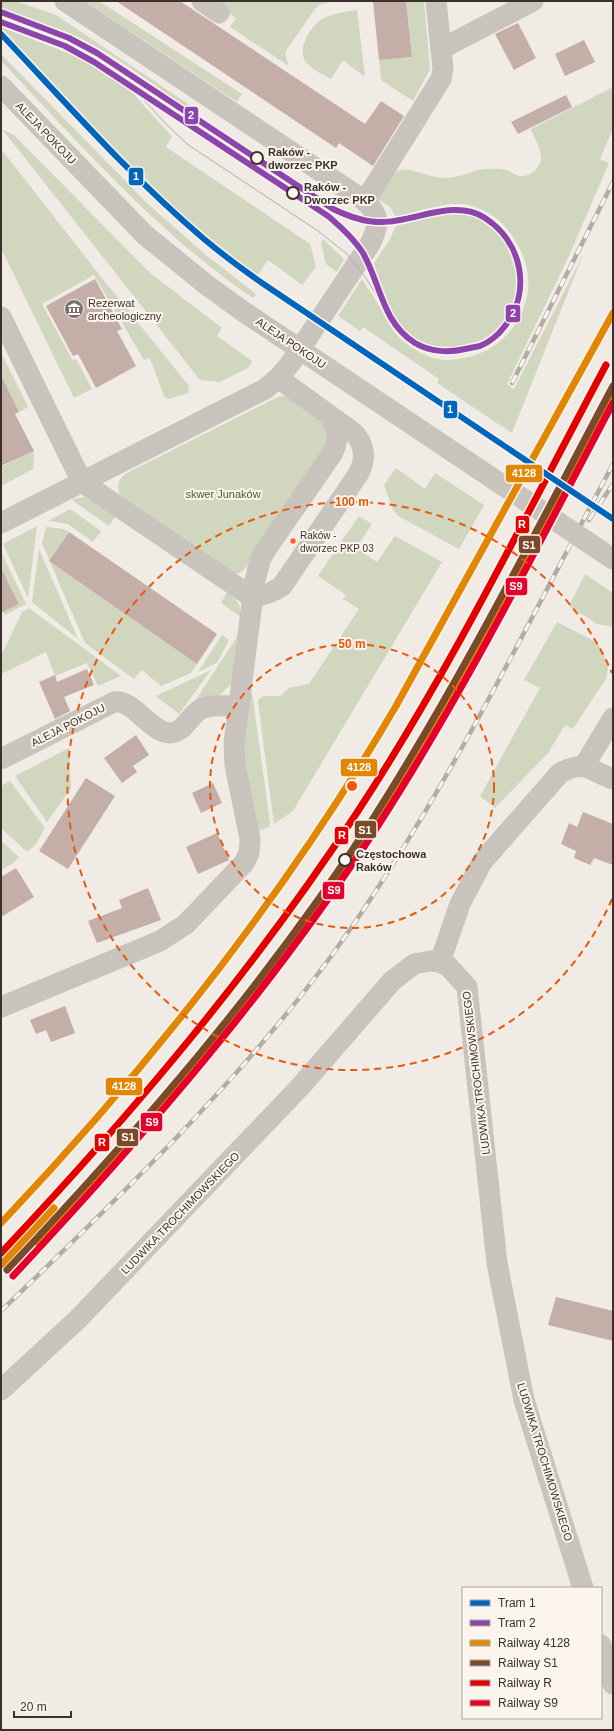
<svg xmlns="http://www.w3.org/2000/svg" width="614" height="1731" font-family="Arial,sans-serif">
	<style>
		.green { fill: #d1d6bf }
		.building { fill: #c3afa7 }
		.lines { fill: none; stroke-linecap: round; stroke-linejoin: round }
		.minor { stroke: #c9c3be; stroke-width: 21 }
		.tram { stroke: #b1aca8; stroke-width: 1 }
		.rail-casing { stroke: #b1aca8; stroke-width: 4.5 }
		.rail { stroke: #fbf5ee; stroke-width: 3; stroke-dasharray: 9; stroke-linecap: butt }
		.minor-bridge { stroke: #c9c3be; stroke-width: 21 }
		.rail-1-casing { stroke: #fbf5ee; stroke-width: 10 }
		.rail-2-casing { stroke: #fbf5ee; stroke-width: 10 }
		.rail-3-casing { stroke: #fbf5ee; stroke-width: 10 }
		.rail-4-casing { stroke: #fbf5ee; stroke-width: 10 }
		.rail-1 { stroke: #e28606; stroke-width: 7 }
		.rail-2 { stroke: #7a4b2a; stroke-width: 7 }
		.rail-3 { stroke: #e50000; stroke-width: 7 }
		.rail-4 { stroke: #e4002b; stroke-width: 7 }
		.tram-1-casing { stroke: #fbf5ee; stroke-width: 9 }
		.tram-2-casing { stroke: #fbf5ee; stroke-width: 9 }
		.tram-1 { stroke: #0065bd; stroke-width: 6 }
		.tram-2 { stroke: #8e44ad; stroke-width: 6 }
		.ring { fill: none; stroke: #e8590c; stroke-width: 2; stroke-dasharray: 7 5 }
		.stop-dot { fill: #fbf5ee; stroke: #3b302b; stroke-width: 2 }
		.bus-dot { fill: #f26522; stroke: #fbf5ee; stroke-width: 1.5 }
		.labels { text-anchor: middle; stroke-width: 4; stroke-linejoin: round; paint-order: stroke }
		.bus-label { font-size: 10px; fill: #3b302b; stroke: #fbf5ee; text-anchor: start }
		.street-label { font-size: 11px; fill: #3b302b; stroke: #fbf5ee }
		.stop-label { font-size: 11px; font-weight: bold; fill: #3b302b; stroke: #fbf5ee; text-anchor: start }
		.poi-label { font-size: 11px; fill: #3b302b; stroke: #fbf5ee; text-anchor: start }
		.park-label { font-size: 11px; fill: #4a5a2e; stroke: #fbf5ee }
		.centre { fill: #e8590c; stroke: #fbf5ee; stroke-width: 2 }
		.ring-label { font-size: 12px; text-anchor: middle; font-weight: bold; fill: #e8590c; stroke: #fbf5ee; stroke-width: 4; stroke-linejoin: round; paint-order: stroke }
		.line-badge { stroke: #fbf5ee; stroke-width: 1.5 }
		.badge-label { font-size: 11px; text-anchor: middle; font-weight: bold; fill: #fff }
	</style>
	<rect width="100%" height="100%" fill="#f0ebe5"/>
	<!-- green -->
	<g class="green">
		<path d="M1 1H15L56 15 191 106 189 109C155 86 121 59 84 40 58 26 28 21 1 9Z"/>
		<path d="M84 1H99L242 94 237 102Z"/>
		<path d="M218 1H335L321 4 315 9 287 49 285 54 289 66 230 27 236 18 216 5Z"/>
		<path d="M406 1H424L430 69 413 101 381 80 379 60 412 57Z"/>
		<path d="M357 10 365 77 343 60 331 79C324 75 311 69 306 62 296 49 311 25 324 18 334 13 346 12 357 10Z"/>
		<path d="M1 27 65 52 89 63 131 91 172 137 166 147 310 244 316 267 302 285 268 260 257 276C161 205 82 115 1 29Z"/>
		<path d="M1 54 149 205 206 255 256 294 253 298C157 233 81 145 1 61Z"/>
		<path d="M613 87V129L600 159 609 163 568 258 507 384 514 389 583 255 512 433 437 383 439 379 363 327 360 331 338 316 362 279C367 287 373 296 378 304 389 323 392 334 411 347 419 352 429 358 439 359 444 361 451 360 457 359 493 356 523 328 528 291 530 272 524 253 513 237 502 219 483 206 461 204 439 203 417 212 396 217L390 207 378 199C381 193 383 181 388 177 405 160 425 178 444 178 458 179 471 170 485 169 493 169 502 168 509 171 513 173 516 176 520 176 531 177 543 166 541 155 539 146 534 137 531 129Z"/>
		<path d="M2 129 14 135 150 273 222 328 217 336 252 361 248 368 220 382 200 380Z"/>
		<path d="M1 149 98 273 189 386 188 393 169 399 164 396 150 358 144 360 94 275 42 304 73 361 76 359 92 389 74 398 1 248Z"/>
		<path d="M454 213C543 220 538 348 446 348 430 348 411 341 401 328 387 309 381 285 374 263L389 241 396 226 441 214Z"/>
		<path d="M323 239 344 259 337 272 326 264 321 243Z"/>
		<path d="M1 353 28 407 19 412 1 375Z"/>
		<path d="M284 396 292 398 327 426 326 453 246 568 241 572 236 574 121 498C116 487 117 480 127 473L278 397Z"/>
		<path d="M34 451 33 469 1 486V467Z"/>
		<path d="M396 468 425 489 435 473 484 505 459 549 398 516 393 510 384 485Z"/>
		<path d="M85 497 93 500 117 514 109 526 73 501V499Z"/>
		<path d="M70 509 101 531 93 542 68 524 48 521Z"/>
		<path d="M359 516 372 524 356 548 377 562 395 536 442 562 293 811 274 824 258 702 259 699 264 696H280L289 688 309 684 359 609 343 599 346 595 318 576Z"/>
		<path d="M37 526 28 598 3 544Z"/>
		<path d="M46 527 64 529 69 532 49 561 197 664 191 673 161 686 142 670 134 679 85 643 42 543Z"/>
		<path d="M39 549 78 639 32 602Z"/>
		<path d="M1 552 26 604 5 615 3 612 19 604 7 579 1 582Z"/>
		<path d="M585 574 613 593V627L597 624 569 606Z"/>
		<path d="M227 592C237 600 241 604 241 617L221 603Z"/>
		<path d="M29 608 121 676 98 686 87 663 55 676 46 652 1 674V656L22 612Z"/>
		<path d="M557 622 594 641 599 646 608 665 607 677 573 729 565 725 548 753 495 808 480 796 540 688 524 680Z"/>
		<path d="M222 635 229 640 217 663 198 672Z"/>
		<path d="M237 637 232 683 221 694 193 704Z"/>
		<path d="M211 670 179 714 156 696Z"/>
		<path d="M252 692 270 823 269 827 259 831 255 829 243 746 250 696Z"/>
		<path d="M69 748 71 788 47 822 15 776Z"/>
		<path d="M10 781 45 828 35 845 27 852 1 828V786Z"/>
		<path d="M1 841 19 857 13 863 1 870Z"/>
	</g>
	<!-- building -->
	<g class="building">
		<path d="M116 1H180L365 124 381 101 404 116 373 166 339 143 336 148Z"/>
		<path d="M373 1H406L412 57 379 60Z"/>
		<path d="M518 23 536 58 514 70 495 34Z"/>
		<path d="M584 40 595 62 565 76 555 54Z"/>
		<path d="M566 95 572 107 518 134 511 122Z"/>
		<path d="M95 279 122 329 117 331 136 366 96 388 78 354 73 356 46 306Z"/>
		<path d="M1 375 19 412 15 414 34 451 1 466Z"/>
		<path d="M69 532 217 634 197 664 49 561Z"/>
		<path d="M1 568 19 604 1 613Z"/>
		<path d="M87 669 94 685 64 697 70 711 55 719 39 682 55 675 57 682Z"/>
		<path d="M136 735 149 755 133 766 137 772 122 783 104 758Z"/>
		<path d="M86 778 115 796 68 869 39 851Z"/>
		<path d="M213 783 222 803 201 813 192 793Z"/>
		<path d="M583 812 613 824V865L594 858 590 865 574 858 576 851 561 844 569 823 577 827Z"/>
		<path d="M217 833 229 860 198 874 186 847Z"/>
		<path d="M16 868 34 897 1 917V877Z"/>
		<path d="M148 888 161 920 97 943 88 921 122 908 119 900Z"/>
		<path d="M65 1006 75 1033 51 1042 46 1030 36 1034 30 1020Z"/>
		<path d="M556 1297 613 1311V1341L548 1325Z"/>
	</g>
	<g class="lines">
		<!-- minor -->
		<g class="minor">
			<path d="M202 1 219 13"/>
			<path d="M441 49 533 1"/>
			<path d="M1 86 145 235 208 286 244 312"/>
			<path d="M365 201 441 79 443 69 436 1"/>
			<path d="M1 317 82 482"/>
			<path d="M82 482 252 597"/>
			<path d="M1 523 265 389 278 378 290 364 370 244C379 226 381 216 365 201L65 1"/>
			<path d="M252 597C263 596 272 593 282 586L359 473C366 458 365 445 354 433L278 378"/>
			<path d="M1 759 114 702C134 699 150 733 170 733 186 732 188 716 201 709 211 704 226 706 237 706"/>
			<path d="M584 766 613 718"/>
			<path d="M440 962 460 904 482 862 560 773C587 759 589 771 613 779"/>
			<path d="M1 1007 160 941 186 924 244 863 249 853 250 839 235 765 234 743 255 580 261 558 267 548 332 454C339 440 339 430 330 416"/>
			<path d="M1 1390 78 1319 300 1087 392 981 414 964 431 961 440 962 448 966 467 987 497 1263 524 1400 583 1588"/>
			<path d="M601 1645 613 1684"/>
		</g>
		<!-- tram -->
		<path class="tram" d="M131 86 167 125 187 144 318 231 347 254 366 278 385 309"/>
		<defs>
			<g id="rail">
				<path d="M512 383 613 182"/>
				<path d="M589 520 613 484"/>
				<path d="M1 1311C117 1199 236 1086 332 955 442 802 524 630 613 464"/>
			</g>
		</defs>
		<!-- rail casing -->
		<use href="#rail" class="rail-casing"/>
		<!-- rail -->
		<use href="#rail" class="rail"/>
		<!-- minor-bridge -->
		<path class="minor-bridge" d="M244 312 613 559"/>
		<defs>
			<g id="rail-1">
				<path d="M1 1223C152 1064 285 896 396 706L613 313"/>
				<path d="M39 1244C158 1113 273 979 372 831 407 778 438 722 469 667 518 578 565 488 613 399"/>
				<path d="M1 1265 54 1208"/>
			</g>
			<path id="rail-2" d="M7 1270C140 1129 269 981 374 817 462 678 536 531 613 386"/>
			<path id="rail-3" d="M1 1253C131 1115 254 970 358 811 451 669 526 515 606 365"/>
			<path id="rail-4" d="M13 1276C146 1134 273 987 379 824 466 689 538 545 613 403"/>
		</defs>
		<!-- rail-1 casing -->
		<use href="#rail-1" class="rail-1-casing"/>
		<!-- rail-2 casing -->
		<use href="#rail-2" class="rail-2-casing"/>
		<!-- rail-3 casing -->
		<use href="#rail-3" class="rail-3-casing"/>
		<!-- rail-4 casing -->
		<use href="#rail-4" class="rail-4-casing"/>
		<!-- rail-1 -->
		<use href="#rail-1" class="rail-1"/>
		<!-- rail-2 -->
		<use href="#rail-2" class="rail-2"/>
		<!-- rail-3 -->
		<use href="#rail-3" class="rail-3"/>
		<!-- rail-4 -->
		<use href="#rail-4" class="rail-4"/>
		<defs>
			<path id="tram-1" d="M1 34C67 104 131 177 204 239 223 255 242 269 262 283L613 519"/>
			<path id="tram-2" d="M1 12 69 38 97 53 333 209C348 216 365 223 382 222 415 222 454 198 485 218 522 242 532 291 505 326 499 334 490 342 480 346 475 347 470 348 465 349 449 353 430 352 415 343 382 322 381 285 363 253 354 239 341 227 328 216L94 62 65 46 1 22"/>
		</defs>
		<!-- tram-1 casing -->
		<use href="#tram-1" class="tram-1-casing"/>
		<!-- tram-2 casing -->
		<use href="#tram-2" class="tram-2-casing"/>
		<!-- tram-1 -->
		<use href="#tram-1" class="tram-1"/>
		<!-- tram-2 -->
		<use href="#tram-2" class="tram-2"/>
	</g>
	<!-- distance rings -->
	<g class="ring">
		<circle cx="352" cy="786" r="142"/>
		<path d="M612 899A284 284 0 1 1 612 673"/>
	</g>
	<!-- icons -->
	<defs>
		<symbol id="museum-disc" viewBox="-11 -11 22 22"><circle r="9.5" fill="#7a716c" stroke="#fbf5ee"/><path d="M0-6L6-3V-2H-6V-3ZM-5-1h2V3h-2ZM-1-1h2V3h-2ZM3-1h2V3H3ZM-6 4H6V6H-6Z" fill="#fff"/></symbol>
	</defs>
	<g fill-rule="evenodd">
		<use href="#museum-disc" x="63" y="298" width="22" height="22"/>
	</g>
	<!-- markers -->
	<g class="stop-dot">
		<circle cx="257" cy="158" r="6"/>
		<circle cx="293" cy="193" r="6"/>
		<circle cx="345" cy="860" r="6"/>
	</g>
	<circle class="bus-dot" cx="293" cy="541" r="3.5"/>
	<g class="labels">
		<!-- bus labels -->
		<g class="bus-label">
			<text x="300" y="539">Raków -<tspan x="300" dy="13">dworzec PKP 03</tspan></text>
		</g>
		<!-- street labels -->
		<g class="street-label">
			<text transform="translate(46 133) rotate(46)" y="4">ALEJA POKOJU</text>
			<text transform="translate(291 343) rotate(34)" y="4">ALEJA POKOJU</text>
			<text transform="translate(68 725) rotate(-27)" y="4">ALEJA POKOJU</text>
			<text transform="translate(476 1073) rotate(-97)" y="4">LUDWIKA TROCHIMOWSKIEGO</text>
			<text transform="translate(180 1213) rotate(-46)" y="4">LUDWIKA TROCHIMOWSKIEGO</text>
			<text transform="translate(545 1462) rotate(73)" y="4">LUDWIKA TROCHIMOWSKIEGO</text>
		</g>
		<!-- stop labels -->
		<g class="stop-label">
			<text x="268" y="156">Raków -<tspan x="268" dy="13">dworzec PKP</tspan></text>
			<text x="304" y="191">Raków -<tspan x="304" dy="13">Dworzec PKP</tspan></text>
			<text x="356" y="858">Częstochowa<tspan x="356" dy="13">Raków</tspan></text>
		</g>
		<!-- poi labels -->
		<g class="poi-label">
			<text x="88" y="307">Rezerwat<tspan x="88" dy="13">archeologiczny</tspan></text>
		</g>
		<!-- park labels -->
		<g class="park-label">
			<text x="223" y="498">skwer Junaków</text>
		</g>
	</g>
	<circle cx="352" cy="786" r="6" class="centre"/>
	<g class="ring-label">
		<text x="352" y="506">100 m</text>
		<text x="352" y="648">50 m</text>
	</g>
	<g class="line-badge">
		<rect x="184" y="106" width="15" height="19" rx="4" fill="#8e44ad"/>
		<rect x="128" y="167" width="16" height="19" rx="4" fill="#0065bd"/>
		<rect x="505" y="304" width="16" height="19" rx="4" fill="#8e44ad"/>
		<rect x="443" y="400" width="15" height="19" rx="4" fill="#0065bd"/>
		<rect x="505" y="464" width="38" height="19" rx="4" fill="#e28606"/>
		<rect x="515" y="515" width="15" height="19" rx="4" fill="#e50000"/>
		<rect x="518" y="535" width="23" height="19" rx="4" fill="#7a4b2a"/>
		<rect x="505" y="577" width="23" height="19" rx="4" fill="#e4002b"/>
		<rect x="340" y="758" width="38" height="19" rx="4" fill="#e28606"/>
		<rect x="354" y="820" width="23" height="19" rx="4" fill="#7a4b2a"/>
		<rect x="334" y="826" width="15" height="19" rx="4" fill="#e50000"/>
		<rect x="322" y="881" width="23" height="19" rx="4" fill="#e4002b"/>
		<rect x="105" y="1077" width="38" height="19" rx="4" fill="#e28606"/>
		<rect x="140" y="1112" width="23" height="20" rx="4" fill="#e4002b"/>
		<rect x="116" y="1128" width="23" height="19" rx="4" fill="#7a4b2a"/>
		<rect x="94" y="1133" width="16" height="19" rx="4" fill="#e50000"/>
	</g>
	<g class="badge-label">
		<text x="191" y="119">2</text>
		<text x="136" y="180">1</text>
		<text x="513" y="317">2</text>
		<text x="450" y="413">1</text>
		<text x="524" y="477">4128</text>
		<text x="522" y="528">R</text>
		<text x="529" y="549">S1</text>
		<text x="516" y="590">S9</text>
		<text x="359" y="771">4128</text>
		<text x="365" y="834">S1</text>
		<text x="342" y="839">R</text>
		<text x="334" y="894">S9</text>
		<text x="124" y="1090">4128</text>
		<text x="152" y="1126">S9</text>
		<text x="128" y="1141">S1</text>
		<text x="102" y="1146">R</text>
	</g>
	<!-- border -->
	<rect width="614" height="1731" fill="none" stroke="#3b302b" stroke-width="4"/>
	<!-- legend -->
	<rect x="462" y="1587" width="140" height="132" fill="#fbf5ee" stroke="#aea6a0"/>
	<rect x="470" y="1600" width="20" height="6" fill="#0065bd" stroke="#aea6a0"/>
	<text x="498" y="1607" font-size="12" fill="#3b302b">Tram 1</text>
	<rect x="470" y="1620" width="20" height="6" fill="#8e44ad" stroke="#aea6a0"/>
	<text x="498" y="1627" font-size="12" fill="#3b302b">Tram 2</text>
	<rect x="470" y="1640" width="20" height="6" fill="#e28606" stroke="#aea6a0"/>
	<text x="498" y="1647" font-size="12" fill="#3b302b">Railway 4128</text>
	<rect x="470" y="1660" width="20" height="6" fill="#7a4b2a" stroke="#aea6a0"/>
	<text x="498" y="1667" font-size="12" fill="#3b302b">Railway S1</text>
	<rect x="470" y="1680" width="20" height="6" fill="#e50000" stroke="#aea6a0"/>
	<text x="498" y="1687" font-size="12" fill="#3b302b">Railway R</text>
	<rect x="470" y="1700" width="20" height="6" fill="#e4002b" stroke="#aea6a0"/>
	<text x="498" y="1707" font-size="12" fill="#3b302b">Railway S9</text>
	<!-- scale -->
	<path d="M14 1711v6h57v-6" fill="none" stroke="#3b302b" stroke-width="2"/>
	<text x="20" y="1711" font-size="12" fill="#3b302b" stroke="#fbf5ee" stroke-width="3" paint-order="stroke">20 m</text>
</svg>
